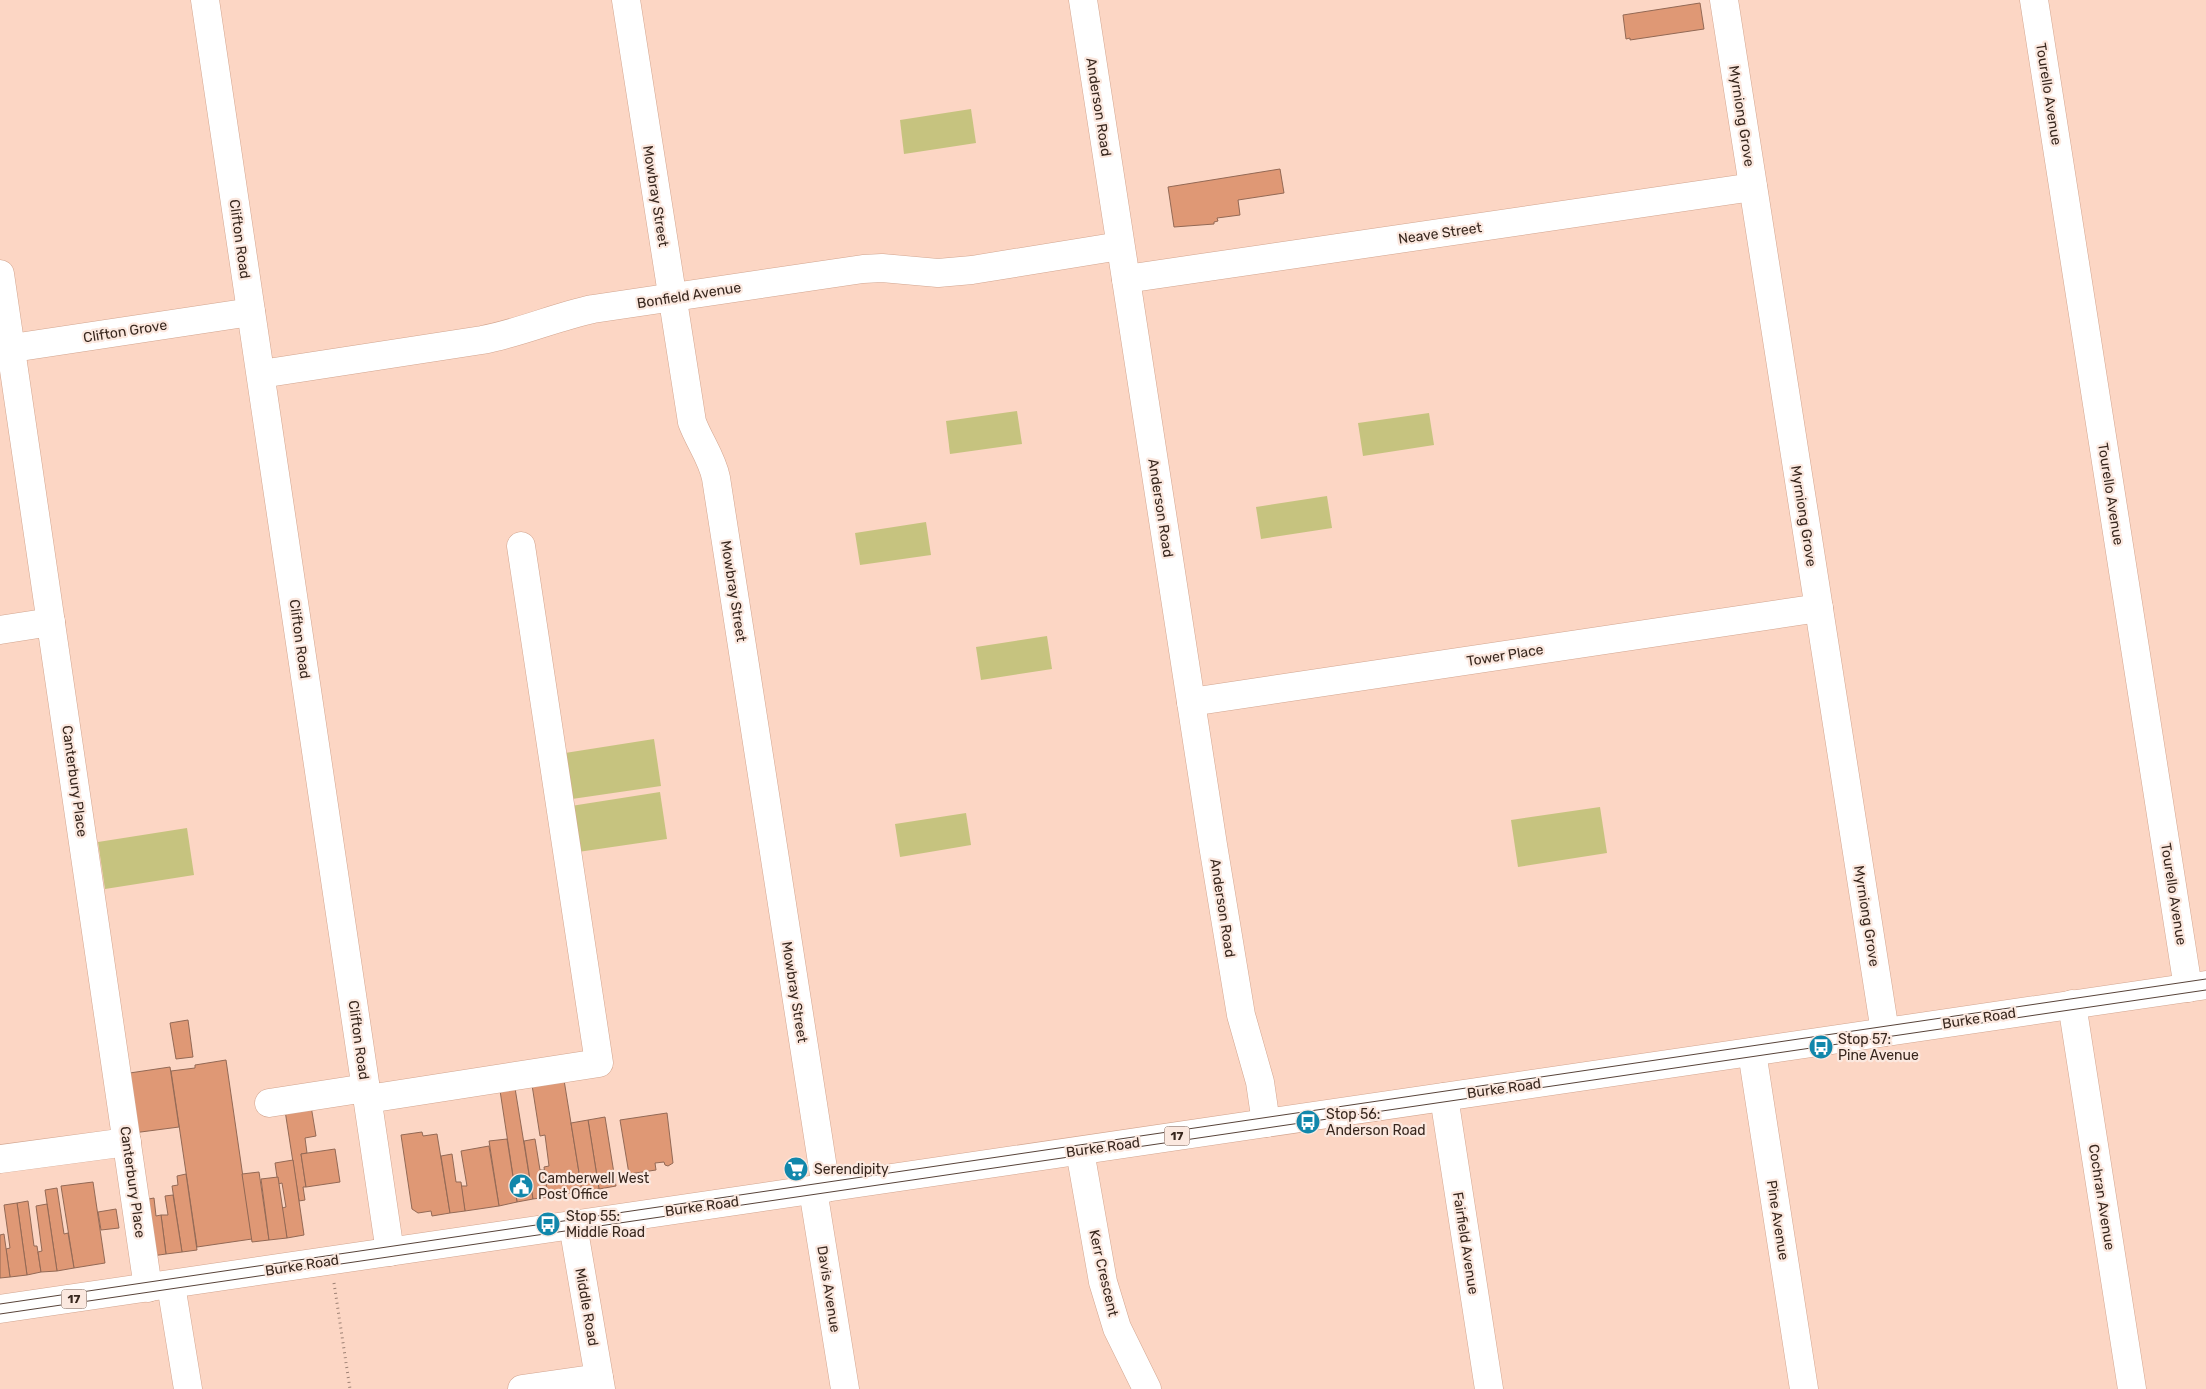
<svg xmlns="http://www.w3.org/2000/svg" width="2206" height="1389" font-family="Rubik,sans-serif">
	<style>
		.green { fill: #c6c37f }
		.building { fill: #df9875; stroke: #936955 }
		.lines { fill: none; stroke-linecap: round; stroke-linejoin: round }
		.minor-casing { stroke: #d2a58f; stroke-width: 29 }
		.major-casing { stroke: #d2a58f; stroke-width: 29 }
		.path { stroke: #9d8174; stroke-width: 3; stroke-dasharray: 1 4; stroke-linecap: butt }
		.minor { stroke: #fff; stroke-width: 28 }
		.major { stroke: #fff; stroke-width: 28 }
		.tram { stroke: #584339; stroke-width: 1 }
		.labels { text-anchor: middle; stroke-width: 4.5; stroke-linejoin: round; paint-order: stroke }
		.shield { fill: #fbe8df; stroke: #726158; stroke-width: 1 }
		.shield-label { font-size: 12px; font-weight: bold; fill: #38271e }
		.street-label { font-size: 14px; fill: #38271e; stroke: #fbe8df }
		.poi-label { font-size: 14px; fill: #38271e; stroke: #fbe8df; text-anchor: start }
	</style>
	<rect width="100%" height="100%" fill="#fcd6c4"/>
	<!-- green -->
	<g class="green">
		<path d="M971 109 976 143 904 154 900 120Z"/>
		<path d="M1017 411 1022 444 950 454 946 421Z"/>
		<path d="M1429 413 1434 445 1363 456 1358 423Z"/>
		<path d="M1327 496 1332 528 1261 539 1256 507Z"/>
		<path d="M926 522 931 555 860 565 855 533Z"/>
		<path d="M1047 636 1052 669 981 680 976 647Z"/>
		<path d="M654 739 661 786 572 799 565 753Z"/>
		<path d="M660 792 667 839 578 852 571 806Z"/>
		<path d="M1600 807 1607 853 1518 867 1511 820Z"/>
		<path d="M966 813 971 845 900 857 895 824Z"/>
		<path d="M187 828 194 875 105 889 98 842Z"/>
	</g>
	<!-- building -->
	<g class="building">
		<path d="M1700 3 1704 29 1630 40V38L1626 39 1623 15Z"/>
		<path d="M1280 169 1284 193 1238 200 1240 215 1217 218 1218 221 1214 222V224L1174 227 1168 187Z"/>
		<path d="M188 1020 193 1057 176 1059 170 1023Z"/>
		<path d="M226 1060 252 1239 197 1247 171 1071 195 1068V1065Z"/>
		<path d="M170 1067 179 1127 133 1133 123 1074Z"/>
		<path d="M564 1080 582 1191 548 1197 544 1167 549 1166 545 1135 540 1136 532 1085Z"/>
		<path d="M514 1082 533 1199 517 1202 499 1084Z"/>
		<path d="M310 1100 316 1136 305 1138 307 1153 301 1154 306 1187H303L305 1200 299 1201 284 1104Z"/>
		<path d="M667 1113 673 1163 668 1166 665 1165 664 1162 655 1163 656 1170 629 1174 620 1120Z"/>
		<path d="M605 1117 616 1186 599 1189 588 1120Z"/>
		<path d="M588 1120 599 1189 582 1191 571 1123Z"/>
		<path d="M422 1132 423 1136 437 1134 450 1213 432 1216 431 1211 418 1213 412 1209 401 1135Z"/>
		<path d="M507 1139 517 1202 499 1206 489 1141Z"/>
		<path d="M535 1139 540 1170H544L548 1197 533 1199 524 1141Z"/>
		<path d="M489 1146 499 1206 465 1211 461 1186H467L461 1151Z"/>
		<path d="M335 1149 340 1182 306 1187 301 1154Z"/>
		<path d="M452 1154 456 1182H461L465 1211 450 1213 441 1156Z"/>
		<path d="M293 1160 304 1235 287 1238 282 1208 286 1207 282 1183 278 1184 275 1163Z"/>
		<path d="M259 1172 269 1240 252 1242 242 1174Z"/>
		<path d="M186 1174 197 1250 182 1252 172 1186 178 1185 177 1176Z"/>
		<path d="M278 1177 287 1238 269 1240 261 1179Z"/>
		<path d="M93 1182 105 1263 74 1268 61 1186Z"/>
		<path d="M57 1188 64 1234 68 1233 74 1268 57 1271 45 1190Z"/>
		<path d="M173 1195 182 1252 166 1254 161 1215H168L165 1196Z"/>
		<path d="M154 1198 156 1216 161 1215 166 1254 152 1256 143 1200Z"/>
		<path d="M28 1201 34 1246H37L41 1272 27 1275 17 1203Z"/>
		<path d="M17 1203 27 1275 10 1277 6 1249 10 1248 4 1205Z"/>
		<path d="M47 1204 57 1271 41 1272 38 1252 42 1251 36 1206Z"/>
		<path d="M116 1209 119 1228 101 1230 98 1212Z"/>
		<path d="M4 1234 10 1277 0 1278V1235Z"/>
	</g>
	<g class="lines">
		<defs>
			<g id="minor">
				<path d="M205 0 390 1252"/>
				<path d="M626 0 692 422C699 441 712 458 716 478L826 1188"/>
				<path d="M1083 0 1213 845 1241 1015 1260 1082 1266 1123"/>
				<path d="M1724 0 1885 1032"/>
				<path d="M2034 0 2188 988"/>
				<path d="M0 274 148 1288"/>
				<path d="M1126 279 1753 187"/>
				<path d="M0 350 251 312"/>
				<path d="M261 374 482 340C520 333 555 317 593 309L863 269 882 268 938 273 972 270 1120 246"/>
				<path d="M0 630 51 622"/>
				<path d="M1191 702 1819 608"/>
				<path d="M2072 1004 2132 1389"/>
				<path d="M1752 1052 1804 1389"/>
				<path d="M1444 1097 1489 1389"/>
				<path d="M368 1099 599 1063 521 546"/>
				<path d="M269 1103 366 1088"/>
				<path d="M1080 1151 1103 1282 1117 1328 1147 1389"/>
				<path d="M0 1159 127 1142"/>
				<path d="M813 1190 845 1389"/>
				<path d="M573 1225 601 1389"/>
				<path d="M171 1285 188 1389"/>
				<path d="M522 1389 599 1378"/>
			</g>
			<path id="major" d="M0 1309 2206 985"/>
		</defs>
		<!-- minor casing -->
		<use href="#minor" class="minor-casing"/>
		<!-- major casing -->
		<use href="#major" class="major-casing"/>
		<!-- path -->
		<path class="path" d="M334 1283 350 1389"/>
		<!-- minor -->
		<use href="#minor" class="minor"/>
		<!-- major -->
		<use href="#major" class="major"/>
		<!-- tram -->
		<g class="tram">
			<path d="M0 1304 2206 979"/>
			<path d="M0 1314 2206 990"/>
		</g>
	</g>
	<!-- icons -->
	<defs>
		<symbol id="bus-disc" viewBox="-11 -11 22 22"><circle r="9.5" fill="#1187ab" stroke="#fbe8df"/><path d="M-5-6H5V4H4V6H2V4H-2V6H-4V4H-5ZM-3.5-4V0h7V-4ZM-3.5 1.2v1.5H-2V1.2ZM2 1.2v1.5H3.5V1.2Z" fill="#fff"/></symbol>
		<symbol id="supermarket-disc" viewBox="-11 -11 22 22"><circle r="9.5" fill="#1187ab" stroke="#fbe8df"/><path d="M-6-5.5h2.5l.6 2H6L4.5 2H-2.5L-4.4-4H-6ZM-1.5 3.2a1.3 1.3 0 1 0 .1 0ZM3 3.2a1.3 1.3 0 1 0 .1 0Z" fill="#fff"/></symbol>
		<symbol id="civic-disc" viewBox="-11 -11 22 22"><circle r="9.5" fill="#1187ab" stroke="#fbe8df"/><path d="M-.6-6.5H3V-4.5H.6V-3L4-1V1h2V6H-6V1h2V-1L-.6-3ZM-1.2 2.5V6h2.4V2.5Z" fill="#fff"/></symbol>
	</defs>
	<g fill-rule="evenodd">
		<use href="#bus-disc" x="1807" y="1033" width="28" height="28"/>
		<use href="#bus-disc" x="1294" y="1108" width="28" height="28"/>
		<use href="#supermarket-disc" x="782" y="1155" width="28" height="28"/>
		<use href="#civic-disc" x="507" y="1172" width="28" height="28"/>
		<use href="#bus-disc" x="534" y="1210" width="28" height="28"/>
	</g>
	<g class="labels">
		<!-- shield labels -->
		<g class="shield">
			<rect x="1164.5" y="1126.5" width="25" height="19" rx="4"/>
			<rect x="61.5" y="1289.5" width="25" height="19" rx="4"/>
		</g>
		<g class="shield-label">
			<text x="1177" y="1140">17</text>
			<text x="74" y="1303">17</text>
		</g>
		<!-- street labels -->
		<g class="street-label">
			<text transform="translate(2049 94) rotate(81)" y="5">Tourello Avenue</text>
			<text transform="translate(1099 107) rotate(81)" y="5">Anderson Road</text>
			<text transform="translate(1742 116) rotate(81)" y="5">Myrniong Grove</text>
			<text transform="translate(656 196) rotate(81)" y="5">Mowbray Street</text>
			<text transform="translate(1440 233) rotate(-8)" y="5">Neave Street</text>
			<text transform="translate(240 239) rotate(82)" y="5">Clifton Road</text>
			<text transform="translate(689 295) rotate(-9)" y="5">Bonfield Avenue</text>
			<text transform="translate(125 331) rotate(-9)" y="5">Clifton Grove</text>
			<text transform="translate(2111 494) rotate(81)" y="5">Tourello Avenue</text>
			<text transform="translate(1161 508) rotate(81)" y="5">Anderson Road</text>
			<text transform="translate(1804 516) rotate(81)" y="5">Myrniong Grove</text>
			<text transform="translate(734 591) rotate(81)" y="5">Mowbray Street</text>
			<text transform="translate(300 639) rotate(82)" y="5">Clifton Road</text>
			<text transform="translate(1505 655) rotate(-9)" y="5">Tower Place</text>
			<text transform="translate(75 781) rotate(82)" y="5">Canterbury Place</text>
			<text transform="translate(2174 894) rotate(81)" y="5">Tourello Avenue</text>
			<text transform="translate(1223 908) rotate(81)" y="5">Anderson Road</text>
			<text transform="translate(1867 916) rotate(81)" y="5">Myrniong Grove</text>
			<text transform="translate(795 992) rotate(81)" y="5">Mowbray Street</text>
			<text transform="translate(1979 1018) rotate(-9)" y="5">Burke Road</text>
			<text transform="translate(359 1040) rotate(82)" y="5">Clifton Road</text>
			<text transform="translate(1504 1088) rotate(-8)" y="5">Burke Road</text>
			<text transform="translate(1103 1147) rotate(-8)" y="5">Burke Road</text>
			<text transform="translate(133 1182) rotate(82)" y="5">Canterbury Place</text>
			<text transform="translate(2102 1197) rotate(81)" y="5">Cochran Avenue</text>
			<text transform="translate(702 1206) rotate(-8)" y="5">Burke Road</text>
			<text transform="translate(1778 1220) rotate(81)" y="5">Pine Avenue</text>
			<text transform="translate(1466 1243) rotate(81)" y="5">Fairfield Avenue</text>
			<text transform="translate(302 1265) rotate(-9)" y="5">Burke Road</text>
			<text transform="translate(1104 1273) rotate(77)" y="5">Kerr Crescent</text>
			<text transform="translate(829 1289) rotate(81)" y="5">Davis Avenue</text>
			<text transform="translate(587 1307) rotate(80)" y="5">Middle Road</text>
		</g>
		<!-- poi labels -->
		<g class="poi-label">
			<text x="1838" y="1044">Stop 57:<tspan x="1838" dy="16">Pine Avenue</tspan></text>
			<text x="1326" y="1119">Stop 56:<tspan x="1326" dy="16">Anderson Road</tspan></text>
			<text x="814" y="1174">Serendipity</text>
			<text x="538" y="1183">Camberwell West<tspan x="538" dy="16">Post Office</tspan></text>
			<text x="566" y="1221">Stop 55:<tspan x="566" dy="16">Middle Road</tspan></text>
		</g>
	</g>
</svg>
